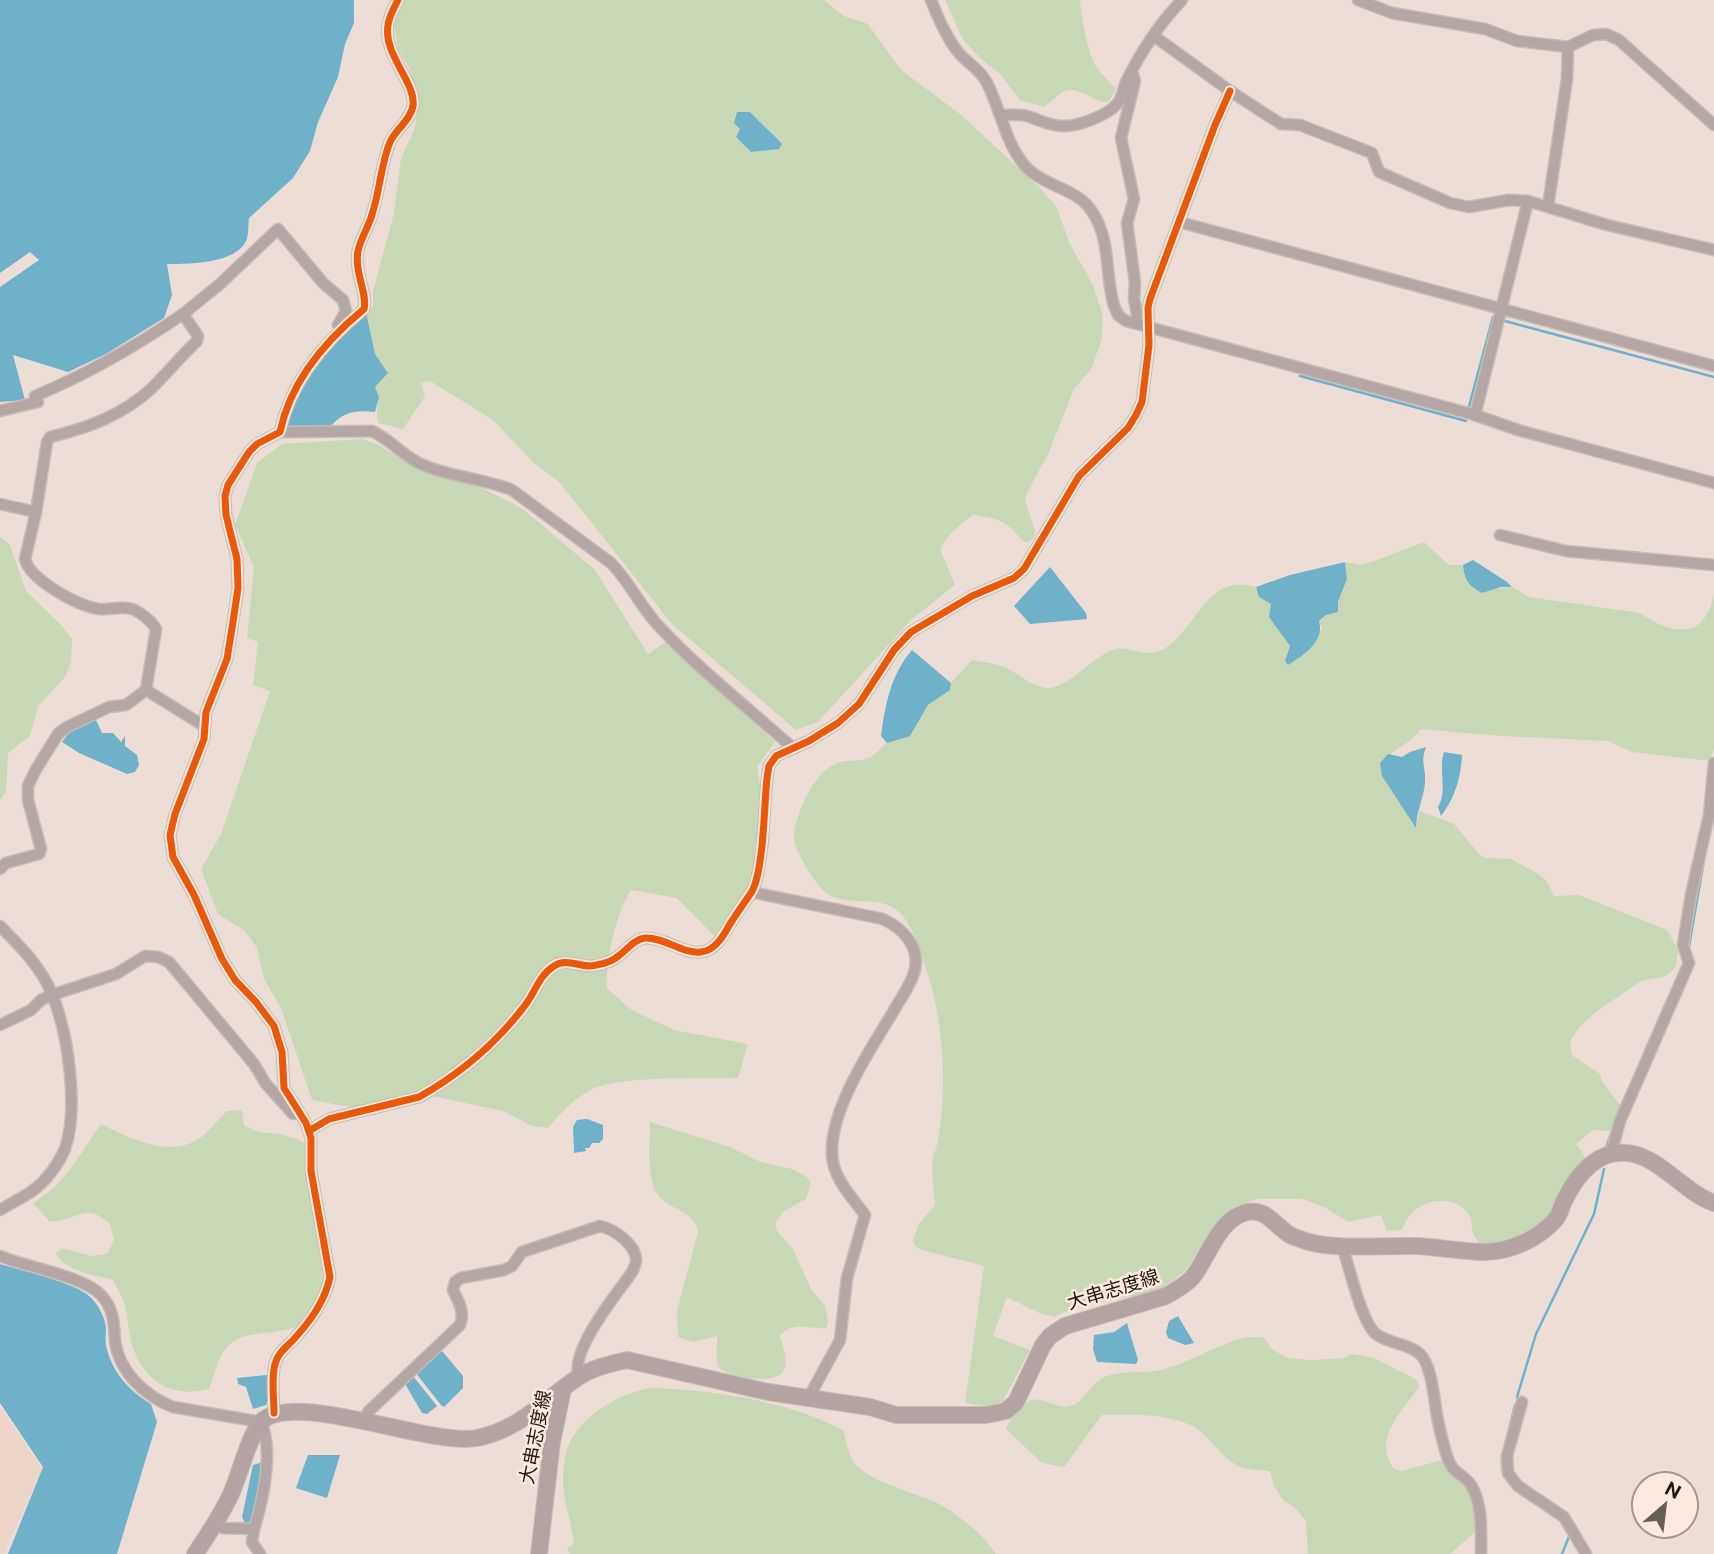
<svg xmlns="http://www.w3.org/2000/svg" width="1714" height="1554" font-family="'Public Sans','Noto Sans JP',sans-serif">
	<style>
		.built { fill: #edd5c9 }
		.green { fill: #c8d8b6; fill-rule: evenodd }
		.water { fill: #6fb1c9 }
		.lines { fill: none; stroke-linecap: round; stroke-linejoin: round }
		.stream { stroke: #6fb1c9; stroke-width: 2.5 }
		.street-casing { stroke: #c6bbb5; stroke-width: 13 }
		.secondary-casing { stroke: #c6bbb5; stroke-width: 18 }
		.street { stroke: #b3a6a4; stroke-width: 10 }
		.secondary { stroke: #b3a4a3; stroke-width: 16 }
		.cycleway-casing { stroke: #fde9df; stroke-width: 11 }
		.cycleway { stroke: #e8590c; stroke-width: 7 }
		.labels { text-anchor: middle; stroke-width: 5; stroke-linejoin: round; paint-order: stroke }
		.street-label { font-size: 19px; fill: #211914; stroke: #fde9df }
	</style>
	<rect width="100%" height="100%" fill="#ecded6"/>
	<!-- built -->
	<path class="built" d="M0 1407 42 1468 4 1554H0Z"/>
	<!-- green -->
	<g class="green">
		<path d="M399 0H824L844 16 868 24 901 70 960 114 1040 188 1056 206 1070 244 1093 285 1103 316 1102 339 1091 369 1074 389 1049 452 1027 493 1025 501 1035 530 1034 538 1028 543C1019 540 1018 534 1011 528 1000 518 987 517 973 515 959 525 948 534 940 549L955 585 912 619 819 721 796 730 672 624 560 483 533 462 493 420 430 381 421 383 425 396 403 429 379 423C374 409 381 401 375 387L388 373 375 354 366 312 373 307V291L394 213 401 158 415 128 417 112 410 70 398 48 393 19ZM762 125 774 138 751 152 736 137 740 129Z"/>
		<path d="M945 0H1080C1081 16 1088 55 1097 68 1103 76 1110 81 1116 90L1108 102C1093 104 1079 84 1063 92 1057 95 1050 103 1044 107L1020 100 1000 74 980 58 962 38Z"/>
		<path d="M362 439 377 444 418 469 482 488 523 509 595 570 648 654 667 641 775 742 757 767 770 842 753 891 721 943 677 898 631 890C616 914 605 961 607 988L630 1009 674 1030 748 1044 738 1078C702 1079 622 1075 592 1089 573 1099 561 1113 548 1128L532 1126 503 1111 422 1094 360 1109 312 1100 281 1008 264 979 257 948 245 931 218 914 201 869 221 834 270 691 253 685 258 642 247 638 254 567 235 525 257 463 282 444Z"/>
		<path d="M0 537 10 545 26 591 62 626 72 639 71 662 65 677 38 706 30 736 8 753 6 792 0 800Z"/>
		<path d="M1424 542 1449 565H1463L1464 576 1494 589 1512 587 1529 597 1640 613C1673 636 1706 640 1714 593V748L1710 761 1632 752 1608 741 1500 736 1421 729C1410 744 1393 749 1380 763L1389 787 1415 826 1420 811 1454 824 1480 855 1487 858 1510 859 1532 870 1545 879 1554 896 1579 895 1667 930 1678 950 1676 965 1672 971 1666 976 1641 981 1597 1011 1579 1027 1571 1040 1570 1048 1573 1056 1600 1074 1602 1082 1621 1106 1611 1131 1593 1130 1576 1144 1586 1158 1555 1214 1525 1240 1481 1246C1479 1242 1474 1236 1472 1231 1471 1226 1473 1221 1469 1215 1457 1195 1424 1197 1410 1215 1407 1219 1404 1225 1402 1230L1387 1231 1381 1215 1348 1222 1326 1208 1302 1199H1258L1234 1207 1217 1223 1185 1271 1160 1291 1076 1307 1054 1317 1039 1313 1007 1297 993 1336 1030 1350 1003 1401 989 1407 965 1403 984 1266 922 1250 915 1246 913 1239 919 1224 935 1205C934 1189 931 1172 933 1157 934 1152 937 1147 938 1141 947 1090 944 1022 927 972 921 954 914 928 901 914 882 893 848 908 826 893 816 886 794 850 794 838 794 818 811 780 828 768 844 756 855 764 869 758 875 755 880 748 885 744 892 739 901 737 910 736L928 705 950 690 951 683 972 660C982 662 994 663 1004 667 1017 672 1032 688 1047 688 1068 688 1092 658 1112 650 1127 643 1142 660 1164 649 1197 630 1206 572 1256 587L1259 597 1271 604 1290 646 1285 661 1322 629 1319 622 1338 603 1347 579 1345 562 1363 565Z"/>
		<path d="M242 1110 244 1125 258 1132 280 1134 297 1139 304 1143 311 1158C313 1186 328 1278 321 1299 303 1347 254 1322 229 1345 219 1354 214 1376 209 1389 170 1399 142 1380 131 1342 128 1330 128 1317 125 1305 122 1296 117 1288 113 1280 95 1275 63 1271 56 1253L62 1248 91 1256 107 1254 114 1240 110 1224C106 1221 100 1216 95 1214 81 1209 64 1224 49 1221L33 1203C64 1186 81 1152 101 1124 129 1138 171 1159 200 1138 210 1131 218 1119 227 1111Z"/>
		<path d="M650 1122 730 1147 761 1162 792 1169 807 1177 811 1184 806 1199 784 1211 775 1223 777 1231 793 1249 811 1289 825 1306 828 1321 826 1329C810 1328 790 1322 780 1336 783 1347 790 1363 782 1373 773 1384 728 1378 720 1368 714 1360 718 1345 717 1336L693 1342 678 1337 677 1311 698 1232C695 1208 662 1210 654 1188 647 1168 650 1142 650 1122Z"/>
		<path d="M1247 1337H1263L1273 1350 1288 1358 1311 1360 1344 1358 1351 1354 1374 1358 1417 1380 1419 1387C1401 1413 1372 1439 1394 1469L1402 1471 1442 1460 1473 1492 1476 1526 1474 1533 1450 1554H1308L1306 1521 1295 1508 1283 1500 1274 1486 1270 1471C1260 1470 1247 1470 1238 1466 1218 1455 1209 1433 1188 1424 1160 1413 1131 1415 1102 1415L1064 1467 1042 1463 1006 1429C1012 1418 1017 1406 1029 1401 1042 1395 1056 1410 1070 1406 1087 1401 1091 1380 1107 1376 1124 1370 1144 1374 1161 1370 1191 1362 1217 1344 1247 1337Z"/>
		<path d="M652 1388C713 1390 789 1401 843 1430 846 1439 848 1452 853 1461 864 1480 914 1492 935 1502 957 1513 982 1533 996 1554H570L567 1548 574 1544C572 1523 563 1501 563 1480 563 1471 564 1461 566 1453 574 1419 621 1391 652 1388Z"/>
	</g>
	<!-- water -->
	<g class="water">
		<path d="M0 0H354V23L345 44 338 77 318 122 310 151 293 178 249 218C248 224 249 235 246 241 235 264 188 264 167 264L172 295 164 318 106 354 68 372 13 355 25 400 0 402V287L39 260 30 252 0 273Z"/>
		<path d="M737 112H750C760 123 773 134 782 144L779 149 751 152 736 137 740 129 734 123Z"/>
		<path d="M366 312 375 354 388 373 375 387 379 397 375 412C356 410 344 411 330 427L287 428 283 422 302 385 325 349Z"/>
		<path d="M1473 560 1507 582 1512 587H1501L1482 593C1469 586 1464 580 1463 565Z"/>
		<path d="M1345 562 1347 579 1338 602V612L1326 615 1319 621C1325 641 1304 655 1288 665L1285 661 1290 646 1269 617 1271 604 1259 597 1256 587 1290 575Z"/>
		<path d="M1050 567 1086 613 1087 619 1030 624 1014 606Z"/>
		<path d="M912 650 951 683 950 690 928 705 910 736 887 743 881 736C885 705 891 674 912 650Z"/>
		<path d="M95 718 102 733H113L121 742 125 736V746L137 755 139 765 135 772 127 774 79 753 62 742 72 729Z"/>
		<path d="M1426 747C1420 763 1426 767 1425 782 1424 798 1416 812 1416 828L1382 776 1380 763 1388 754 1402 757 1410 752Z"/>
		<path d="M1444 752 1462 755C1461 777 1455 798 1441 816L1438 807C1448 790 1438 770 1444 752Z"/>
		<path d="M587 1119 603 1125V1139L599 1143H592L589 1148H585L586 1151 574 1153 573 1127 577 1120Z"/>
		<path d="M0 1264C23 1271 69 1281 88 1295 97 1302 105 1317 106 1328 106 1334 105 1339 106 1345 111 1371 129 1391 151 1404L157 1422 117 1554H8L43 1467 0 1403Z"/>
		<path d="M1178 1316 1194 1343 1185 1345 1168 1338 1166 1332 1169 1321Z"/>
		<path d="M1127 1323 1138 1360 1136 1364 1097 1362 1093 1349 1094 1335 1114 1332Z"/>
		<path d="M442 1351 463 1376V1388L444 1407 441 1405 415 1372 437 1352Z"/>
		<path d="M267 1375 268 1400 266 1405 253 1409 246 1387 238 1384 237 1378Z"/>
		<path d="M413 1376 437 1406 427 1414 422 1413 404 1382Z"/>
		<path d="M308 1455H340L327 1498 296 1488Z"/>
		<path d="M263 1462 253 1519 249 1523H245L242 1517 253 1465Z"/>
	</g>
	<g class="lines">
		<!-- stream -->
		<g class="stream">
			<path d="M1505 321 1714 377"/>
			<path d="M1300 376 1466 421"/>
			<path d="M1468 410 1493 317 1495 318"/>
			<path d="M1689 946 1704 860"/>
			<path d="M1645 1051 1669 996"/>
			<path d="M1606 1148 1613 1128"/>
			<path d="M1517 1397 1536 1334 1594 1214 1604 1169"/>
			<path d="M1507 1438 1515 1405"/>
			<path d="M1502 1469V1455"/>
			<path d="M1507 1480 1514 1489"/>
			<path d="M1562 1554 1570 1534"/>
		</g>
		<defs>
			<g id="street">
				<path d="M931 0C938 18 946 37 958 52 967 63 980 69 987 83 1001 110 1006 147 1028 169 1048 188 1078 188 1093 213 1111 241 1105 276 1114 306L1118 315 1126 321 1475 415 1518 430 1714 483"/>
				<path d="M1358 0 1392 13 1485 29 1517 41 1568 47 1593 35 1606 34 1619 40 1714 125"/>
				<path d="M1154 36 1230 91 1281 124 1300 125 1372 153 1379 172 1450 203 1469 207 1509 200 1528 201 1607 225 1714 250"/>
				<path d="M1132 72 1135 81 1121 138 1134 199 1127 223 1135 282 1134 299 1137 313 1136 323"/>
				<path d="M1000 115C1009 115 1019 114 1027 116 1040 120 1049 126 1063 126 1077 127 1108 115 1117 104 1123 98 1123 87 1127 80 1141 52 1160 23 1182 0"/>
				<path d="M1548 206 1567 79 1568 47"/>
				<path d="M1179 222 1714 366"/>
				<path d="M0 411 38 402 35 396C88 374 136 346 183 314"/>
				<path d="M1475 415 1528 201"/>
				<path d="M280 432 372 431C389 439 401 453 417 462 443 476 483 478 512 490L611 563C629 581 639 604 656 623 697 668 747 707 793 748"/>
				<path d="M0 504 36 512"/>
				<path d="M1500 535 1566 551 1714 565"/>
				<path d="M204 726 146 690 156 629C151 620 136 608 126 608 117 607 108 610 99 609 78 606 30 580 25 559L36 512 47 442 50 437C88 428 123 415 152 388 167 373 181 356 197 341L198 336 183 314 220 284 278 229 323 283 343 300 346 311 338 325 340 329"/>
				<path d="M0 869 6 863 39 854 41 849 28 800V786L35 771 58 734 67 727 109 707 126 705 146 690"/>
				<path d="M751 892 883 919C902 928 920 946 915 969 912 984 900 999 893 1012 870 1050 830 1109 832 1155 833 1178 852 1197 865 1215L847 1278 840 1340 809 1397"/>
				<path d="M0 926C21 947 41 967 52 994 68 1033 79 1108 65 1149 61 1158 55 1168 48 1176 36 1192 16 1200 0 1210"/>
				<path d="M0 1025 31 1010 41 1000 52 995 116 974 145 956 158 957 169 962 254 1064 266 1084 293 1114"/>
				<path d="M309 1131 329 1119 419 1097C458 1075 495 1044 523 1008 535 994 538 976 554 966 565 958 578 966 590 966 595 966 601 964 605 963 622 959 631 939 645 938 664 937 682 954 701 952 715 951 724 935 730 924 737 913 744 903 751 893 764 872 764 805 767 778L769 766 776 756 809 741 838 723 859 704 894 650 911 632 972 596 1014 578 1024 569 1079 476 1128 428 1136 415 1142 402 1149 345 1148 308 1150 299 1215 125 1230 91"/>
				<path d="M1611 1154 1620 1121 1689 963 1683 945 1691 895 1709 815 1714 763"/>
				<path d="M1342 1245C1349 1266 1361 1321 1376 1334 1389 1344 1408 1343 1420 1354 1433 1367 1434 1403 1438 1421 1441 1434 1445 1456 1452 1467 1457 1474 1467 1478 1471 1485 1483 1504 1481 1533 1481 1554"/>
				<path d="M0 1256C26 1267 83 1276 101 1295 114 1308 114 1324 115 1341 119 1372 145 1396 173 1407L261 1422C274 1449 263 1501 254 1529"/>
				<path d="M1522 1402 1507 1456 1508 1473 1518 1486 1564 1517 1586 1554"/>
				<path d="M274 1413C274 1397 271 1379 275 1364 278 1352 287 1347 295 1338 311 1320 325 1301 330 1277L311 1171V1138L306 1123 284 1088 282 1052 274 1026 256 1002 235 980 222 959 194 895 173 857 170 835 175 814 204 739 206 712 227 659 233 622 238 588 237 559 226 515 225 496 228 485 249 452 257 444 280 432C290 383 325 341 364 309 368 295 354 272 358 251 361 237 370 225 373 211 380 189 381 164 390 142 396 129 410 121 413 106 416 82 383 55 388 25 389 16 394 8 398 0"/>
				<path d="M364 1421 368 1412 460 1325C465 1311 459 1303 453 1290L455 1282 461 1278 504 1270 512 1266 522 1252 600 1226C614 1229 637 1245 636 1261 636 1262 633 1271 632 1272 617 1294 569 1351 579 1377"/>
				<path d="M214 1524 223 1528 254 1529 252 1542 260 1554"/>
			</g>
			<g id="secondary">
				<path d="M195 1554C208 1535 221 1515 231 1494 239 1477 250 1432 262 1421 295 1390 431 1447 477 1438 518 1430 544 1401 577 1378 592 1368 609 1364 627 1360L768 1392 870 1407 896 1415H986L1006 1411 1016 1402 1043 1345 1050 1336 1065 1326 1166 1296C1175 1291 1184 1286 1192 1278 1208 1258 1218 1221 1244 1213 1265 1206 1274 1225 1290 1235 1296 1238 1303 1240 1309 1242 1339 1250 1384 1245 1416 1246 1439 1247 1461 1252 1484 1252 1510 1252 1538 1239 1555 1220 1560 1215 1561 1207 1564 1201 1578 1173 1599 1147 1633 1154 1662 1160 1684 1192 1714 1203"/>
				<path d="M539 1554 552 1442 563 1389"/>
			</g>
		</defs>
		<!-- street casing -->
		<use href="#street" class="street-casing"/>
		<!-- secondary casing -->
		<use href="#secondary" class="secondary-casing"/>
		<!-- street -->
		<use href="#street" class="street"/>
		<!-- secondary -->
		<use href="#secondary" class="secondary"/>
		<defs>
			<g id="cycleway">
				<path d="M309 1131 329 1119 419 1097C458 1075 495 1044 523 1008 535 994 538 976 554 966 565 958 578 966 590 966 595 966 601 964 605 963 622 959 631 939 645 938 664 937 682 954 701 952 715 951 724 935 730 924 737 913 744 903 751 893 764 872 764 805 767 778L769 766 776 756 809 741 838 723 859 704 894 650 911 632 972 596 1014 578 1024 569 1079 476 1128 428 1136 415 1142 402 1149 345 1148 308 1150 299 1215 125 1230 91"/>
				<path d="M274 1413C274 1397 271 1379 275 1364 278 1352 287 1347 295 1338 311 1320 325 1301 330 1277L311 1171V1138L306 1123 284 1088 282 1052 274 1026 256 1002 235 980 222 959 194 895 173 857 170 835 175 814 204 739 206 712 227 659 233 622 238 588 237 559 226 515 225 496 228 485 249 452 257 444 280 432C290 383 325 341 364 309 368 295 354 272 358 251 361 237 370 225 373 211 380 189 381 164 390 142 396 129 410 121 413 106 416 82 383 55 388 25 389 16 394 8 398 0"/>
			</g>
		</defs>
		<!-- cycleway casing -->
		<use href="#cycleway" class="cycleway-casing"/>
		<!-- cycleway -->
		<use href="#cycleway" class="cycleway"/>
	</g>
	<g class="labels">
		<!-- street labels -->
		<g class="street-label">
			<text transform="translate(1113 1289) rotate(-17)" y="7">大串志度線</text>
			<text transform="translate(535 1437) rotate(-79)" y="7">大串志度線</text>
		</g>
	</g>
	<!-- north arrow -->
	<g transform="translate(1665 1505) rotate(28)"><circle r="33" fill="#fde9df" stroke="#a5968e" stroke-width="2"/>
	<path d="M0-5L12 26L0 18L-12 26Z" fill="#685e58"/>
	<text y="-10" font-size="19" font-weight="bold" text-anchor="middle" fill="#211914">N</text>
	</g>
</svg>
